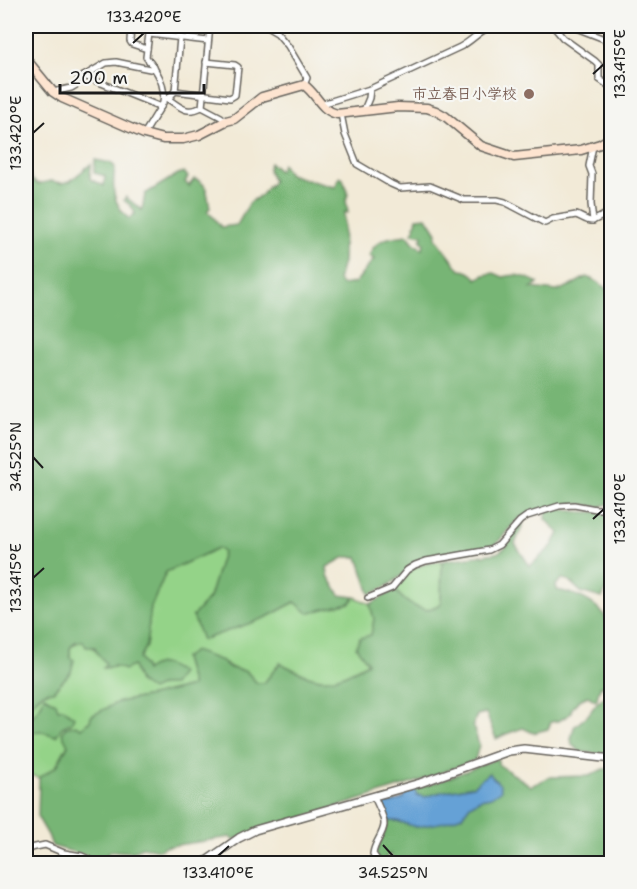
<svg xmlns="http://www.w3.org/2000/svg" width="637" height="889" font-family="'Shantell Sans','Klee One',sans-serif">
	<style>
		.green { fill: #94d388; stroke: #587852; stroke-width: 1.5 }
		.forest { fill: #77b574; stroke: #4a6848; stroke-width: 1.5 }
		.water { fill: #65a1d6; stroke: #405e79; stroke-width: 1.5 }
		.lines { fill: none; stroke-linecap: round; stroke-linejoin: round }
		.minor-casing { stroke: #67645d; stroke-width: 8 }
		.tertiary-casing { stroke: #67645d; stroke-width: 10 }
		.secondary-casing { stroke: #67645d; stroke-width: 11 }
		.minor { stroke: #fff; stroke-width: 5 }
		.tertiary { stroke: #fff; stroke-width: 7 }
		.secondary { stroke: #fde4d0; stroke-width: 8 }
		.ticks { fill: none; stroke: #1c1c1c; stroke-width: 2 }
		.education-dot { fill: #8d6e63; stroke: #f6f6f2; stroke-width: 2 }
		.labels { text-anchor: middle; stroke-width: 4.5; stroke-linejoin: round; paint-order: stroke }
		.education-label { font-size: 15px; font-weight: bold; fill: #785e54; stroke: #f6f6f2; text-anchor: end }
		.neatline { fill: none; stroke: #1c1c1c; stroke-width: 2 }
		.ticks-label { font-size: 15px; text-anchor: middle; fill: #1c1c1c }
	</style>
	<rect width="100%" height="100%" fill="#f6f6f2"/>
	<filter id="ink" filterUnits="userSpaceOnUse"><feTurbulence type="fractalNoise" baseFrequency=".0167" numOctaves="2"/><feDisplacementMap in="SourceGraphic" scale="12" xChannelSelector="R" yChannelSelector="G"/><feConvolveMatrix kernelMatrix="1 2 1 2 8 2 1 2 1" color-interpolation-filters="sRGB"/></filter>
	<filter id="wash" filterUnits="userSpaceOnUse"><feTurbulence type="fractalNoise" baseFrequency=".008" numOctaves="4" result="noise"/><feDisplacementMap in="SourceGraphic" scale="24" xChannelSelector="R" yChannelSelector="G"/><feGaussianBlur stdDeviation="1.35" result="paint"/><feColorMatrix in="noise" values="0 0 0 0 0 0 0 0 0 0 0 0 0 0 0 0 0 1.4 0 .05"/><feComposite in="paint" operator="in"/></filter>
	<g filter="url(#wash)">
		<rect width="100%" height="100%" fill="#f2ead7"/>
		<!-- green -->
		<g class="green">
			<path d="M218 548 223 552 209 598 193 616 265 618 295 602 350 603 355 597 370 604 374 619 368 663C326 686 321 684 280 663L264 683H257L246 671C236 670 229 668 222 661L184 658 192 686 151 696 118 702 90 721 81 728 62 733 68 744 56 766 39 778 30 775V744L28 733 40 731 56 735 62 727 71 723 58 709 43 702 37 711 27 719C29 705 38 692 53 691L71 672 70 648C86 631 96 652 106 663L104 668 133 666 139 682 180 673C166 663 158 660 144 672L145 668 139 658 146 646 151 607 166 572Z"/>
			<path d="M442 561 441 604 427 610C411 606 406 603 395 590L412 569 425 564Z"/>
		</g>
		<!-- forest -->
		<g class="forest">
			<path d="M95 160 111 163 115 167C112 190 112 202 129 219L135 213 131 206 124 200 126 197 142 210 145 194 178 174 184 172 188 177 185 182 189 186 194 179C209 183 207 195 210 208L207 211 214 218 221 227 237 225 250 202 260 196 273 181 268 169 270 163 279 171 282 164 289 174 304 179 335 187 340 177 343 179 348 194 346 200 348 213 344 212 343 262 338 280 342 285 355 283 374 259 369 256C376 237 391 237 408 235L413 242 422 249 424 244 420 239 422 238 423 235 412 233 415 227 417 218 427 217 437 233 436 238 460 270C467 270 473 274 477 279L484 275 494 273 503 277C517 273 525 276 538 283L531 288 557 291 572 285 586 277C597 280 606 286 612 297L611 503 599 507 574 503 518 519 497 543 488 548 426 559 384 588 370 594 358 557H345L327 567 328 576 340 595 355 597 350 603 308 613 295 602 265 618 202 640 193 616 209 598 223 552 218 548 166 572 151 607 146 646 139 658 145 668V671C159 660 166 663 181 673L173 685H162L151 690 139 682 133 666 124 670 115 666 103 668 106 663 97 653 95 647H86L83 641 75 642 70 648V657L74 660 71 672 53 691C38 691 29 704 27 719 36 714 42 707 44 696L56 703 58 709 63 708 74 717 71 723 62 727 56 736 40 731 29 733C31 751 32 772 26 789V168H27L33 181 38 184 51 181 62 183 70 181 91 164 90 179 104 186 105 176 94 173Z"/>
			<path d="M562 509 580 512H600L610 516H611V534L608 545 611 566V579L602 598 581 592 568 580 562 579 556 585 557 590C580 594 609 607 611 634 613 649 609 670 607 686H601C597 692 599 696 596 701L588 696C580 699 572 705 570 714L559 721 551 722 548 729 533 733 523 728 506 734 496 739 486 713 477 715 473 725 479 745 475 760 419 781 232 840 231 837 164 847 160 850 142 847 133 852 111 851 100 860C84 854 68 851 52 846L48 835 38 818 39 778 57 766 68 745 62 733 65 728 76 725 81 728 90 721 91 716 118 702 151 696 192 686 184 658 194 651 222 661 227 667 238 670 246 671 257 683H264L280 663C321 683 326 686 368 663L356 647 360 638 371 635 374 619 370 604 395 590C406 603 411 606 427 610L441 604 442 561 497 553 506 547 520 522 523 524 515 544 530 566 552 546 559 533 546 519 547 510Z"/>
			<path d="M611 691V755L581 752 572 745 571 739 574 727 588 715 596 704Z"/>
			<path d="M498 758V764C509 772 520 778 531 786L550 777 589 776 603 769H611V863H393L394 860 390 854 381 862C379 859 376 857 376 854 376 845 387 833 388 821H397L417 827 462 816 470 805 480 799 491 797 489 773 473 786 442 792 425 797 416 795 415 789 446 779Z"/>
		</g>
		<!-- water -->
		<path class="water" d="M489 773 500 785 501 790 491 797 480 799 470 805 462 816 445 822 416 827 397 821H388L383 808V803H390L404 798 406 793 415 789 417 795 425 797 442 792 473 786Z"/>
	</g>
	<g filter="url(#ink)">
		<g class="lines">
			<defs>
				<g id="minor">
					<path d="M131 26 130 41 132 44 147 49"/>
					<path d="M265 26 277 33 288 46 307 78 304 85"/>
					<path d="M553 26 563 38 595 61 599 65V79L612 88"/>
					<path d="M571 26 612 42"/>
					<path d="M149 34 208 41"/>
					<path d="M84 76 161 107"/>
					<path d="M175 91 230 98 235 95 238 67 235 65 206 62"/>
					<path d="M53 92 71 88 76 85 79 79 106 63 116 62 150 69 154 67"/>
					<path d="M164 98 168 99C181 107 186 115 202 107L221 117 226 121"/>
					<path d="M168 99 175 91 180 38"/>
					<path d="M322 106 325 103 370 89 460 47C472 41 480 30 492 26"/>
					<path d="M202 107 210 26"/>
					<path d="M364 110 369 98 370 89"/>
					<path d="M341 114 345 134 357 164 391 184 400 188 430 186 464 200H497L505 202 545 223 553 219 576 215C580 216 587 221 591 221 595 221 607 213 612 211"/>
					<path d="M144 134 163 103C166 84 157 71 146 57L150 26"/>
					<path d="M593 221 591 204 592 174 589 166 593 146"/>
					<path d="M368 598 392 588 407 570 415 565 426 561 489 550 499 545 520 521 527 516 559 506 574 505 596 509H612"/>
					<path d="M374 796C377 804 385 817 384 825 383 835 374 843 373 854L380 864"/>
					<path d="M26 849 45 845 64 853 82 856 99 864"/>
				</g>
				<path id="tertiary" d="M202 864 239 838 255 830 420 783 509 751 524 749 612 759"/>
				<path id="secondary" d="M26 59 53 92 62 98 144 134 163 139H183L199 135 226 121 234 119 262 97 304 85C317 94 320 110 337 114L398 107 427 108 436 111 445 116 481 146 514 157 581 150 600 144 612 137"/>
			</defs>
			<!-- minor casing -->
			<use href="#minor" class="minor-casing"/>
			<!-- tertiary casing -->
			<use href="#tertiary" class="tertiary-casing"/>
			<!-- secondary casing -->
			<use href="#secondary" class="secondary-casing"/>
			<!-- minor -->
			<use href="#minor" class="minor"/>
			<!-- tertiary -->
			<use href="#tertiary" class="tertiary"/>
			<!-- secondary -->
			<use href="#secondary" class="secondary"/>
		</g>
	</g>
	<!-- ticks -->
	<path class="ticks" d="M133 43 144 33M593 74 604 64M33 133 44 123M33 457 43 468M593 519 604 509M33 578 44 568M383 845 393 856M218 856 229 846"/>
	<!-- markers -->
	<circle class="education-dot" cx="529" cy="94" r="6"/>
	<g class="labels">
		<!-- education labels -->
		<g class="education-label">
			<text x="517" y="99">市立春日小学校</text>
		</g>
	</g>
	<!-- margin -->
	<rect width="637" height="889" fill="none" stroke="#f6f6f2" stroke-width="66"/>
	<!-- scale -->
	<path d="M60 84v9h144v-9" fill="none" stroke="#1c1c1c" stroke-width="3"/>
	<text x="69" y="84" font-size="18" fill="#1c1c1c" stroke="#f6f6f2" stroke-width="4.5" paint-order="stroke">200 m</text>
	<rect x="33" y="33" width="571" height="823" class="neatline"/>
	<g class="ticks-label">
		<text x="144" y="22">133.420°E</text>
		<text transform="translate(620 64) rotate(-90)" y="5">133.415°E</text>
		<text transform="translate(16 133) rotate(-90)" y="5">133.420°E</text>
		<text transform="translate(16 457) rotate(-90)" y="5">34.525°N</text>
		<text transform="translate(620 509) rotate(-90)" y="5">133.410°E</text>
		<text transform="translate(16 578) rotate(-90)" y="5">133.415°E</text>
		<text x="218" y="878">133.410°E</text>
		<text x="393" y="878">34.525°N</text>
	</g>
</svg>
